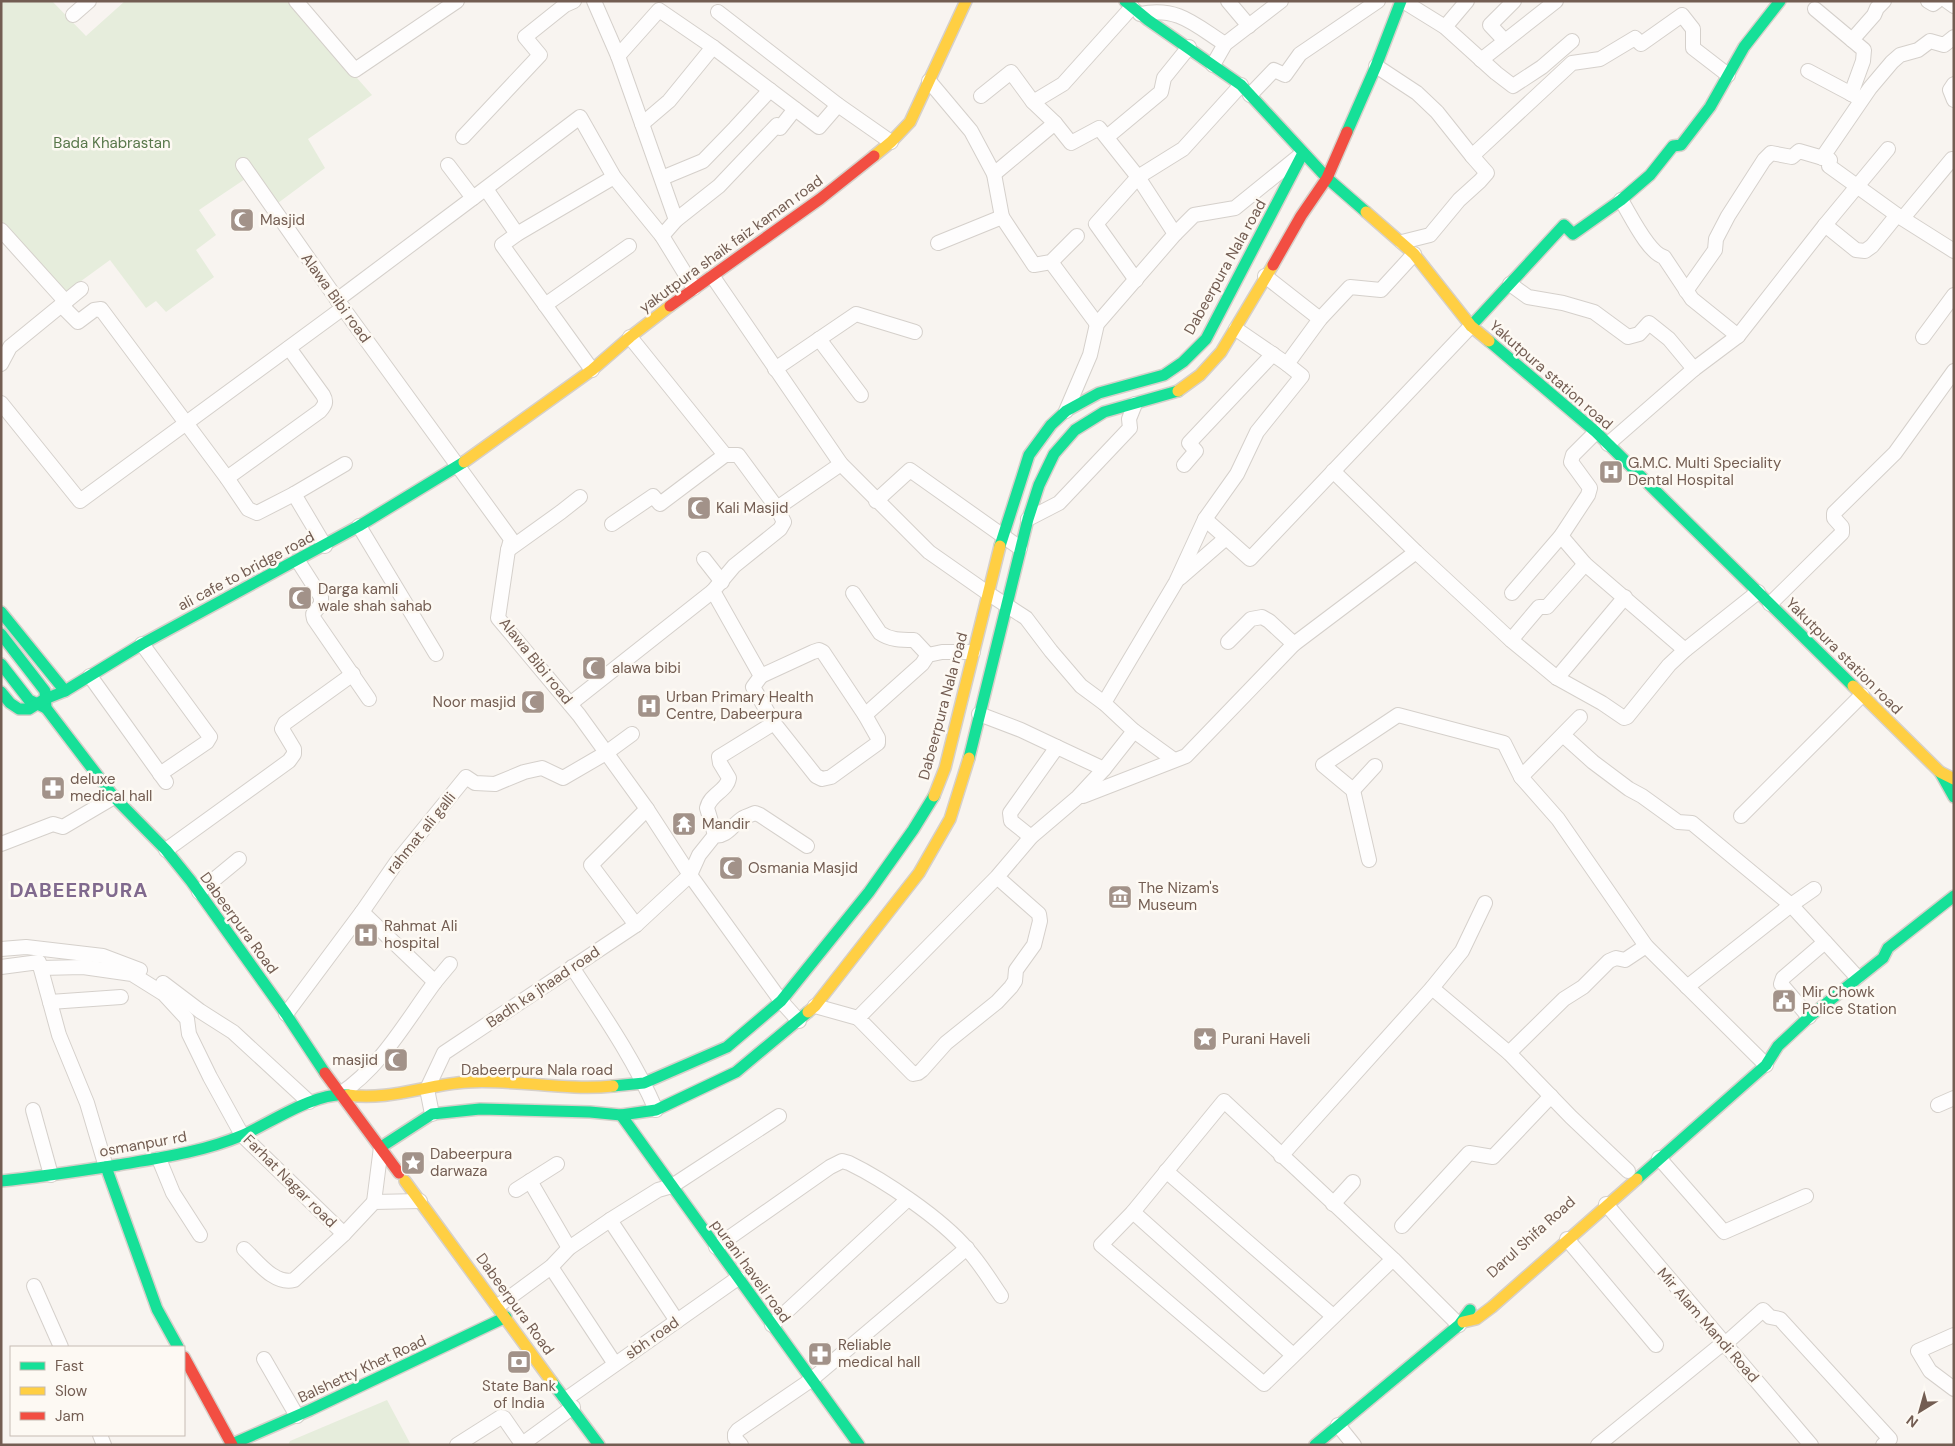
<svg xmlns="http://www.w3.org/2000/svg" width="1955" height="1446" font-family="'DM Sans',sans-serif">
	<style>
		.green { fill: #e6eddc }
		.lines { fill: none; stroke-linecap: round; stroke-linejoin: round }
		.street-casing { stroke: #d5d0cb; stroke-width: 16 }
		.fast-casing { stroke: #d6d0ca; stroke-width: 14 }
		.slow-casing { stroke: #d6d0ca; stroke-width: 14 }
		.jam-casing { stroke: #d6d0ca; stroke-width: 14 }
		.street { stroke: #fefdfd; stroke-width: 14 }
		.fast { stroke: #16e098; stroke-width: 11 }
		.slow { stroke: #ffcf43; stroke-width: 11 }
		.jam { stroke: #f24e42; stroke-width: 11 }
		.labels { text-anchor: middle; stroke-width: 5; stroke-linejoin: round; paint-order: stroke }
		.park-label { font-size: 15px; fill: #59784b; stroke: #fdf9f3 }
		.poi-label { font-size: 15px; fill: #735d52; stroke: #fdf9f3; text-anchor: start }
		.street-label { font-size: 15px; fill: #735d52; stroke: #fdf9f3 }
		.district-label { font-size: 20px; font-weight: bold; letter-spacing: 1px; fill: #816a8e; stroke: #fdf9f3 }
	</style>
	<rect width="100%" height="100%" fill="#f8f4f0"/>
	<!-- green -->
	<g class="green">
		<path d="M1 1H52L86 36 125 1H289L372 95 308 139 325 168 278 203 254 173 199 210 216 235 196 250 214 277 166 312 156 301 146 308 110 260 66 292 1 220Z"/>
		<path d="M387 1400 411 1445H288L290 1441Z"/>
	</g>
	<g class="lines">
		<defs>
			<g id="street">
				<path d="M296 1 355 70 457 1"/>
				<path d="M594 1 618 56 676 220 662 236"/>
				<path d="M1228 1 1249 26"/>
				<path d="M1403 1 1445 27 1496 73 1513 86 1542 67 1572 41"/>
				<path d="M1928 1 1933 4 1937 1"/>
				<path d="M1947 1 1954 6"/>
				<path d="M1815 9 1864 50 1863 61 1851 94"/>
				<path d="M718 12 838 105"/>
				<path d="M1140 14C1178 6 1195 25 1225 44"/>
				<path d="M73 15 89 1"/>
				<path d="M1445 27 1467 1"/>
				<path d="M1852 40 1874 15 1877 8 1884 1"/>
				<path d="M1505 41 1490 25 1514 1"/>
				<path d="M618 56 659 10 713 47 819 127 838 105 891 142"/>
				<path d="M1481 60 1556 1"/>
				<path d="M1213 65 1225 44 1281 1"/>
				<path d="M1376 66 1417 93 1437 112 1472 156"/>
				<path d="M1808 71 1859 98"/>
				<path d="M929 81 971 131 994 174 1002 217 938 243"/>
				<path d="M1954 84 1950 90 1954 100"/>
				<path d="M1250 95 1274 70 1285 75 1300 54 1378 1"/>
				<path d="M981 96 1011 72 1033 102 1055 123"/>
				<path d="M1033 102 1063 84 1132 7"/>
				<path d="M642 124 669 101 713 47"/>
				<path d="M463 137 540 55 525 37 565 5 574 1"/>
				<path d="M1107 137 1161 92 1164 78 1189 47"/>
				<path d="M1822 158 1870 88 1892 62 1900 55 1918 50 1930 41 1944 45 1954 37"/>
				<path d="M243 165 343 308 511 539 508 550 498 618 579 715 647 809 690 875 781 1001 799 1021"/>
				<path d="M448 165 473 198 580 117 614 177 662 236 694 288"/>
				<path d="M994 174 1055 123 1071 143 1099 128 1138 177 1175 234"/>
				<path d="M662 178 703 161 735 128 770 90"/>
				<path d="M486 189 517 234"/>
				<path d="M1621 200C1630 214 1648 253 1664 257L1692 299 1738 336"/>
				<path d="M1002 217 1034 265 1051 262 1077 236"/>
				<path d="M1903 218 1952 159"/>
				<path d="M676 220 719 186 777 125 780 128 795 109"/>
				<path d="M1825 225 1856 250 1865 251 1872 246 1897 215"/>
				<path d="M1 230 66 302"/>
				<path d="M1402 242 1430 235 1459 200 1480 181 1487 173 1472 156 1572 63 1600 59 1635 38 1641 44 1682 15 1693 29V48L1728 75"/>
				<path d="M1051 262 1097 324"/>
				<path d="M1265 276 1320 319"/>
				<path d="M713 277 841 464 929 552 989 594 1026 618 1051 651 1081 686 1104 703"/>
				<path d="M1136 280 1096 224 1138 177 1183 149 1241 85"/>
				<path d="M1510 284 1528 297 1563 303 1594 312 1628 337 1639 334 1649 323 1669 339 1694 369"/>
				<path d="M1686 291 1715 250 1716 239 1728 216 1764 160 1771 153 1792 157 1799 151 1830 160 1829 166 1897 215 1954 251"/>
				<path d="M337 300 473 198"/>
				<path d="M61 305 78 322 94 310 101 309 227 478 248 509 257 513 294 494 325 546"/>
				<path d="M545 305 629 246"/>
				<path d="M630 337 725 455H738L777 508 784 522 780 529 734 566 713 591 761 676 753 687 774 723 816 776 822 779 831 777 878 743V738L865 715 922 664 928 655 942 652H973"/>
				<path d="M1923 337 1954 295"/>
				<path d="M819 339 861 395"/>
				<path d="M1 364 10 347 81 289"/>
				<path d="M1287 364 1320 319 1350 287 1381 290 1414 254"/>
				<path d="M775 369 856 314 915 332"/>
				<path d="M592 370 502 245 517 234 614 177"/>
				<path d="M1 403 80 501 343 308"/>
				<path d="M1066 411 1090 355 1097 324 1175 234 1194 215 1235 208 1298 157"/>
				<path d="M1608 444 1694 369 1738 336 1825 225 1888 149"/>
				<path d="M1184 465 1196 451 1189 443 1273 354"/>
				<path d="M1333 471 1416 552 1511 640 1557 678 1602 703 1624 718 1627 717 1669 665 1685 650 1758 592"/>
				<path d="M227 478 320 411C325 405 327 402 323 395L289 348"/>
				<path d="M294 494 345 464"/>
				<path d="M876 501 910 470 1020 548"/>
				<path d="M777 508 841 464"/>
				<path d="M1028 519 1059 503 1130 428 1129 419 1135 404"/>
				<path d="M1205 519 1250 559 1471 326"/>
				<path d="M612 524 653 496 660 504 725 455"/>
				<path d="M359 526 436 654"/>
				<path d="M1561 536 1585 564 1685 650"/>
				<path d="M508 550 561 512 580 497"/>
				<path d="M704 559 722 582"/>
				<path d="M298 561 321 597V604L313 614 314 619 369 699"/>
				<path d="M1180 578 1226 538"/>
				<path d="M853 593 880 633C890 640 901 640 914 640L928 655"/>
				<path d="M1512 593 1561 536 1588 495 1590 488 1571 462 1573 455 1596 432"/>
				<path d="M1770 604 1842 533V527L1834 518V513L1895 453 1954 371"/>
				<path d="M1511 640 1539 607H1547L1585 564"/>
				<path d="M1228 642 1251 619 1262 617 1269 621 1294 644"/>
				<path d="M142 644 210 737 207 742 160 774"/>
				<path d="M90 676 166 782"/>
				<path d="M761 676 813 652 819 650 823 652 865 715"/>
				<path d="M1557 678 1625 597"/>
				<path d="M570 704 713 591"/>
				<path d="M979 714 1021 730 1057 747"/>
				<path d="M1134 731 1174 760"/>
				<path d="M1563 735 1593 762 1629 789 1642 796 1678 822 1692 823 1791 905 1825 942 1783 978 1781 984 1809 1017"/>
				<path d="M1521 777 1580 717"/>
				<path d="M1353 790 1375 766"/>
				<path d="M1083 796 1186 756 1294 644 1416 552"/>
				<path d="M1741 816 1862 695"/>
				<path d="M715 835 707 808C710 794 727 791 729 778L720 763 719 757 774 723"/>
				<path d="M1031 837 1011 821 1010 813 1057 747 1104 769"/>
				<path d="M1 844 53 824 63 827 114 797"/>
				<path d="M166 850 289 761 294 754V749L282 729 285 723 353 674"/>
				<path d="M1369 860 1353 790 1323 765 1398 715 1504 743 1521 777 1558 819 1646 946 1766 1065"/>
				<path d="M997 877 1039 914 1040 921 1034 945 1016 970 1015 981 1011 987 997 1002 946 1043 922 1070 918 1073 913 1074 858 1018 997 877 1031 837 1078 797 1104 769 1134 731 1104 703 1176 582 1205 519 1237 474 1257 432 1302 376 1287 364 1236 329"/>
				<path d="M199 892 239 859"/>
				<path d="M362 912 435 982 450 964"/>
				<path d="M636 925 591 865 647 809"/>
				<path d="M1825 942 1857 977"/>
				<path d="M1 949 26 947 103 956 140 970"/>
				<path d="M1 967 39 962 59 1035 87 1103 106 1167"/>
				<path d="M572 967C602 1013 634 1059 656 1110"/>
				<path d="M41 968 83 967 132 974 164 994 187 1019 189 1034 210 1077 242 1135 344 1234 374 1202 420 1201"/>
				<path d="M163 983 200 1011 233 1032 309 1102"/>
				<path d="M1687 987 1791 905 1814 889"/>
				<path d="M1432 988 1509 1053 1571 1117 1628 1171"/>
				<path d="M50 1002 121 997"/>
				<path d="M815 1006 858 1018"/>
				<path d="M286 1014 362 912 396 863 466 777 475 783 495 784 524 772 542 768 563 778 606 753 632 734"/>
				<path d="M1509 1053 1564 999 1583 987 1609 961 1616 958 1625 960 1646 946"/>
				<path d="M340 1094C382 1066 406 1021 435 982"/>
				<path d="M1938 1105 1954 1098"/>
				<path d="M33 1110 51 1175"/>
				<path d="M432 1114 427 1089 444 1053 636 925 690 875 699 855 715 835C726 838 733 824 743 818 746 816 751 815 755 813L760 815 807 846"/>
				<path d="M1281 1156 1432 988 1462 951 1485 903"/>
				<path d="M1659 1158 1724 1232 1806 1196"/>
				<path d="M159 1159 173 1193 200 1235"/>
				<path d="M1166 1171 1333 1316"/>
				<path d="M530 1181 569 1248"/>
				<path d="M516 1190 557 1164"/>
				<path d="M374 1202 381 1147"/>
				<path d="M1333 1204 1353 1182"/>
				<path d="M1606 1204 1811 1445"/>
				<path d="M1133 1212 1293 1355"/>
				<path d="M610 1220 677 1321"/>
				<path d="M1402 1226 1469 1153 1493 1157 1551 1096"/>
				<path d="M1567 1239 1656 1345"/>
				<path d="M716 1247 830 1167 842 1161 849 1163C884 1180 942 1219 967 1249 980 1263 990 1280 1001 1296"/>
				<path d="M244 1249C258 1262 274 1285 294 1280L344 1234"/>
				<path d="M1393 1259 1264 1384 1101 1245 1133 1212 1224 1101 1393 1259 1459 1325"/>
				<path d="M551 1267 615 1364"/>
				<path d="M34 1286 61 1347"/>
				<path d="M498 1306 551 1267 569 1248 610 1220 658 1190 672 1186 779 1116"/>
				<path d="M772 1325 908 1199"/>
				<path d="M1954 1335 1918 1351 1930 1371 1954 1389"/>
				<path d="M264 1359 297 1416"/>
				<path d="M566 1399 738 1278"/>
				<path d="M1338 1425 1354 1445"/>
				<path d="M100 1435 104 1445"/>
				<path d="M457 1445 501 1417 504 1418 522 1444"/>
				<path d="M521 1445 573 1407"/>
				<path d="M741 1445 735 1438V1434L738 1430 811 1380 967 1248"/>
				<path d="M1598 1445 1717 1348 1725 1344 1763 1310 1770 1317 1780 1319 1890 1439 1883 1445"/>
			</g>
			<g id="fast">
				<path d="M1125 1 1148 20 1241 85 1327 178 1366 212"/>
				<path d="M1347 132 1376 66 1401 1"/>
				<path d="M1471 326 1564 225 1573 234 1621 200 1650 175 1673 146 1681 145 1710 107 1744 47 1780 1"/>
				<path d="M1489 341 1596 432 1853 686"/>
				<path d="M1000 546 1029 455 1051 425 1066 411 1099 393 1164 375 1183 362 1206 339 1303 153"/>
				<path d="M1 612 65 691"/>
				<path d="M1 634 45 691 46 708 114 797 166 850 191 881 286 1014 325 1073"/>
				<path d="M1 664 29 700 46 708"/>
				<path d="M1 692 10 703 19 709H29L45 699 65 691 142 644 359 526 464 462"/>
				<path d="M969 758 1028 519 1039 485 1054 454 1075 430 1104 412 1178 391"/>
				<path d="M1940 772 1954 797"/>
				<path d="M613 1086 644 1083 727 1047 781 1001 869 892 913 830 934 796"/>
				<path d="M621 1115 859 1445"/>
				<path d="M381 1147 432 1114 480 1109 590 1112 621 1115 656 1110 736 1072 808 1012"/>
				<path d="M106 1167 157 1309 178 1347"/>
				<path d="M1637 1179 1766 1065 1778 1046 1809 1017 1883 958 1888 948 1954 896"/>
				<path d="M1 1181C40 1177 79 1171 118 1165 160 1158 203 1152 243 1135 272 1122 316 1091 348 1095"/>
				<path d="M552 1382 599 1445"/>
				<path d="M230 1445 310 1410 506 1317"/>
				<path d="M1315 1445 1459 1325 1470 1310"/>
			</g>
			<g id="slow">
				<path d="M874 156 891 142 910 122 966 1"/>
				<path d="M1366 212 1414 254 1471 326 1489 341"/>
				<path d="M1178 391 1200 375 1221 352 1273 265"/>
				<path d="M464 462 592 370 630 337 670 306"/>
				<path d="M1853 686 1940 772 1954 779"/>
				<path d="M934 796 945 768 1000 546"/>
				<path d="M808 1012 815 1006 919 873 950 819 969 758"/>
				<path d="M348 1095C389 1101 428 1084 468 1082 516 1079 565 1091 613 1086"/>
				<path d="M405 1181 552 1382"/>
				<path d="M1463 1322 1476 1319 1492 1307 1637 1179"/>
			</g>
			<g id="jam">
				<path d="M1273 265 1301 216 1327 178 1347 132"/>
				<path d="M670 306 820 199 874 156"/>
				<path d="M325 1073 399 1173"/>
				<path d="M184 1357 232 1445"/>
			</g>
		</defs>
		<!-- street casing -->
		<use href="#street" class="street-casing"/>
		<!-- fast casing -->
		<use href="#fast" class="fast-casing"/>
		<!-- slow casing -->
		<use href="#slow" class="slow-casing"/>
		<!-- jam casing -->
		<use href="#jam" class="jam-casing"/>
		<!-- street -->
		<use href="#street" class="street"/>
		<!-- fast -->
		<use href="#fast" class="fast"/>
		<!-- slow -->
		<use href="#slow" class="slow"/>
		<!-- jam -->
		<use href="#jam" class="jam"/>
	</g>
	<!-- icons -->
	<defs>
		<symbol id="mosque-square" viewBox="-11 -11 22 22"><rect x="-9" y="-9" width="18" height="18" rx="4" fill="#a29289" stroke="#fdf9f3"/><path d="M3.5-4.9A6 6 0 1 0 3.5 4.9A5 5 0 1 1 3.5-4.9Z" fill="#fff"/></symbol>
		<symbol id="hospital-square" viewBox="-11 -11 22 22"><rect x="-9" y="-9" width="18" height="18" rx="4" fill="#a29289" stroke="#fdf9f3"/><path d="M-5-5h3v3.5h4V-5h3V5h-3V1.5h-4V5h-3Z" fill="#fff"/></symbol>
		<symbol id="pharmacy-square" viewBox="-11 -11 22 22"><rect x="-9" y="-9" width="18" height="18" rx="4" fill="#a29289" stroke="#fdf9f3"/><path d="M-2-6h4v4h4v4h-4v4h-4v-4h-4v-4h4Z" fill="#fff"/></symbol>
		<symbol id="temple-square" viewBox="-11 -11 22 22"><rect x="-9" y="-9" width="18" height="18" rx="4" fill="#a29289" stroke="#fdf9f3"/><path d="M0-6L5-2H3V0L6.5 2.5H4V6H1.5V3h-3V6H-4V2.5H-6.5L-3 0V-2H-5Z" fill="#fff"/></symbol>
		<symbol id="museum-square" viewBox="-11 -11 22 22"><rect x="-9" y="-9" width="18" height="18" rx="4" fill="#a29289" stroke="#fdf9f3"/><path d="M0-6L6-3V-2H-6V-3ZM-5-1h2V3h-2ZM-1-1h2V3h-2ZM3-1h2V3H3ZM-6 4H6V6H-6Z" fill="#fff"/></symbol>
		<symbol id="civic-square" viewBox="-11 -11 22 22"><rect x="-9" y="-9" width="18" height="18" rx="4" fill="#a29289" stroke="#fdf9f3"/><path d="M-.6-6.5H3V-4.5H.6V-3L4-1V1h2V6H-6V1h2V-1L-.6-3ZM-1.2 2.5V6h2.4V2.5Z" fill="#fff"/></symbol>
		<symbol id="sight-square" viewBox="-11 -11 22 22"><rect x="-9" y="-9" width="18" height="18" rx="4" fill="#a29289" stroke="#fdf9f3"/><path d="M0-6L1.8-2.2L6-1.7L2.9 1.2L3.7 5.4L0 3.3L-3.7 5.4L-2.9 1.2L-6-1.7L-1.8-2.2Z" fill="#fff"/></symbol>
		<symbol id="bank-square" viewBox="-11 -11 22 22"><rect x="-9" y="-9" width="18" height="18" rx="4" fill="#a29289" stroke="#fdf9f3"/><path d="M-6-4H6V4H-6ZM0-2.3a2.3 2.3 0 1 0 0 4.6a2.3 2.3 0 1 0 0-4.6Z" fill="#fff"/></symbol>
	</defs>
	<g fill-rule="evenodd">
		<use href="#mosque-square" x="228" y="206" width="28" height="28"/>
		<use href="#hospital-square" x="1597" y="458" width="28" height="28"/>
		<use href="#mosque-square" x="685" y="494" width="28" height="28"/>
		<use href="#mosque-square" x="286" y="584" width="28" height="28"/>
		<use href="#mosque-square" x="580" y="654" width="28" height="28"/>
		<use href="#mosque-square" x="519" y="688" width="28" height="28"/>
		<use href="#hospital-square" x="635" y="692" width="28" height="28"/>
		<use href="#pharmacy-square" x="39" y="774" width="28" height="28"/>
		<use href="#temple-square" x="670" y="810" width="28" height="28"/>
		<use href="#mosque-square" x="717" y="854" width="28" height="28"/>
		<use href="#museum-square" x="1106" y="883" width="28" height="28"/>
		<use href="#hospital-square" x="352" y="921" width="28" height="28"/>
		<use href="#civic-square" x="1770" y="987" width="28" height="28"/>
		<use href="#sight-square" x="1191" y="1025" width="28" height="28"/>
		<use href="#mosque-square" x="382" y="1046" width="28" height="28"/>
		<use href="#sight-square" x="399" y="1149" width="28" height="28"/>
		<use href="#pharmacy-square" x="806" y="1340" width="28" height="28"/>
		<use href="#bank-square" x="505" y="1348" width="28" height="28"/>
	</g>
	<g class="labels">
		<!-- park labels -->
		<g class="park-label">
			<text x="112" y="148">Bada Khabrastan</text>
		</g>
		<!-- poi labels -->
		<g class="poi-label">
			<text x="260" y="225">Masjid</text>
			<text x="1628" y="468">G.M.C. Multi Speciality<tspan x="1628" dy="17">Dental Hospital</tspan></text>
			<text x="716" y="513">Kali Masjid</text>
			<text x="318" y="594">Darga kamli<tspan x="318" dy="17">wale shah sahab</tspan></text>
			<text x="612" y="673">alawa bibi</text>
			<text x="666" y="702">Urban Primary Health<tspan x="666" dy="17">Centre, Dabeerpura</tspan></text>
			<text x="516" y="707" text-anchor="end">Noor masjid</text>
			<text x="70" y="784">deluxe<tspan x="70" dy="17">medical hall</tspan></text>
			<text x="702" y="829">Mandir</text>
			<text x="748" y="873">Osmania Masjid</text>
			<text x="1138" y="893">The Nizam's<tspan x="1138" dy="17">Museum</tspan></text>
			<text x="384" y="931">Rahmat Ali<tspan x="384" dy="17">hospital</tspan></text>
			<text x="1802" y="997">Mir Chowk<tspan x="1802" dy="17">Police Station</tspan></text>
			<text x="1222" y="1044">Purani Haveli</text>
			<text x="378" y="1065" text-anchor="end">masjid</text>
			<text x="430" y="1159">Dabeerpura<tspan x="430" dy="17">darwaza</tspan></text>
			<text x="838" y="1350">Reliable<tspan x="838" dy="17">medical hall</tspan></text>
			<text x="519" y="1391" text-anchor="middle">State Bank<tspan x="519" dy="17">of India</tspan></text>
		</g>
		<!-- street labels -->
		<g class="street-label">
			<text transform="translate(731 244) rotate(-36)" y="5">yakutpura shaik faiz kaman road</text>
			<text transform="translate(1225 267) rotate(-61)" y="5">Dabeerpura Nala road</text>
			<text transform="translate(336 298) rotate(54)" y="5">Alawa Bibi road</text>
			<text transform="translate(1551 375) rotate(41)" y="5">Yakutpura station road</text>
			<text transform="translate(246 571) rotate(-28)" y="5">ali cafe to bridge road</text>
			<text transform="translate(1844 656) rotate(45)" y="5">Yakutpura station road</text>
			<text transform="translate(536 661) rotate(51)" y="5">Alawa Bibi road</text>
			<text transform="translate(943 706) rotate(-75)" y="5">Dabeerpura Nala road</text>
			<text transform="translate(421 833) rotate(-51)" y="5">rahmat ali galli</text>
			<text transform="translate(239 923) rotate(54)" y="5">Dabeerpura Road</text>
			<text transform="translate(543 987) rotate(-34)" y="5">Badh ka jhaad road</text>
			<text x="537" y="1075">Dabeerpura Nala road</text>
			<text transform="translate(143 1144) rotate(-10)" y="5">osmanpur rd</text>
			<text transform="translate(290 1181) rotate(45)" y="5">Farhat Nagar road</text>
			<text transform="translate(1531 1237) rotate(-42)" y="5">Darul Shifa Road</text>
			<text transform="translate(751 1271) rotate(54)" y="5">purani haveli road</text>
			<text transform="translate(515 1304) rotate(54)" y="5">Dabeerpura Road</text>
			<text transform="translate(1708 1325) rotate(49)" y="5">Mir Alam Mandi Road</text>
			<text transform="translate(652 1338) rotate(-35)" y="5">sbh road</text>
			<text transform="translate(362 1369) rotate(-25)" y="5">Balshetty Khet Road</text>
		</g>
		<!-- district labels -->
		<g class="district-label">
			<text x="79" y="897">DABEERPURA</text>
		</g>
	</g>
	<!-- border -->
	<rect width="1955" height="1446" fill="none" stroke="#735d52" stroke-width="5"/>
	<!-- legend -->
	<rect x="10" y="1346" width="175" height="90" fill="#fdf9f3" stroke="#c6bbb3"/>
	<rect x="20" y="1362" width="25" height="8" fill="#16e098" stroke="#c6bbb3"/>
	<text x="55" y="1371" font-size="15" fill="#735d52">Fast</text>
	<rect x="20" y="1387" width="25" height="8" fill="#ffcf43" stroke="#c6bbb3"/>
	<text x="55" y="1396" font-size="15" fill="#735d52">Slow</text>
	<rect x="20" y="1412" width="25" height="8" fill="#f24e42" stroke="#c6bbb3"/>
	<text x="55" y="1421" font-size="15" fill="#735d52">Jam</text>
	<!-- north arrow -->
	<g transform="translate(1920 1411) rotate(217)" stroke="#fdf9f3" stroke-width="4" paint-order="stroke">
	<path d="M0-4L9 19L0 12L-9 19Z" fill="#735d52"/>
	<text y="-8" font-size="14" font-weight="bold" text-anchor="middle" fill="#735d52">N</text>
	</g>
</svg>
